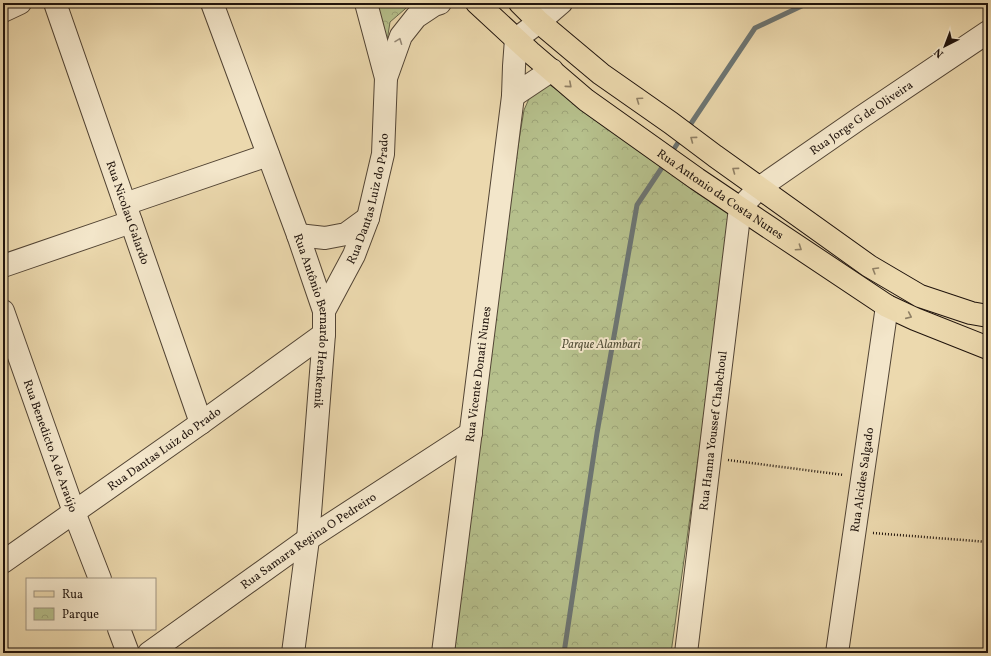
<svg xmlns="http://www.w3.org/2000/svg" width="991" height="656" font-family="Vollkorn,serif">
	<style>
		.park { fill: url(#park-crowns); stroke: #6a6a4c }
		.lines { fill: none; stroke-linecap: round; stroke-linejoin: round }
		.stream { stroke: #6c7573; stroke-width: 5 }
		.minor-casing { stroke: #524434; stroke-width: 24 }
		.major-casing { stroke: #1f130c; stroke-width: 24 }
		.path { stroke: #1f130c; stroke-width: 2.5; stroke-dasharray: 1 2; stroke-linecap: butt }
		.minor { stroke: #f3e6ca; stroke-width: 22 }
		.major { stroke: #ecd9ae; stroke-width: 22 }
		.oneway { stroke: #948774 }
		.oneway2 { stroke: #908065 }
		.labels { text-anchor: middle; stroke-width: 4; stroke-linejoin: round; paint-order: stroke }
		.street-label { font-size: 12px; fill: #1f130c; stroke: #f3e6ca }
		.park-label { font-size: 12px; font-style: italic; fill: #545039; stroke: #f3e6ca }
	</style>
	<defs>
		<pattern id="park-crowns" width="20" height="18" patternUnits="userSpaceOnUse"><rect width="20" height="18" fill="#b6c08c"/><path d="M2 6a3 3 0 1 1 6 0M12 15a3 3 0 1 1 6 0" fill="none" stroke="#9ca478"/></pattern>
	</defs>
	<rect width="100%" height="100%" fill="#ecd9ae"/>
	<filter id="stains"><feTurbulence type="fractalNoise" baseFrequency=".005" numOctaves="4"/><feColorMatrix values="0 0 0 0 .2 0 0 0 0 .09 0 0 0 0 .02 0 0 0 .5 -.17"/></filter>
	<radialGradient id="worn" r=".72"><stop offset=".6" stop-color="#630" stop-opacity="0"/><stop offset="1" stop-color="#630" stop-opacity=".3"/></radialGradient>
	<!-- park -->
	<g class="park">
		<path d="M369 3H412L390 22 384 61Z"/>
		<path d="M550 85 732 216 671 653H454L489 333 520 134 524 110 532 92 541 87Z"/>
	</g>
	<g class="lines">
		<!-- stream -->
		<g class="stream">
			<path d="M688 128 755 28 808 3"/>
			<path d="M670 155 681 138"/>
			<path d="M564 653 597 433 637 205 665 163"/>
		</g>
		<defs>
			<g id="minor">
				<path id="s1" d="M55 3 201 423"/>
				<path id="s2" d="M212 3 298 235 324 311V334L308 539 293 653"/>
				<path d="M366 3 386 78"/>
				<path d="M3 11 20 3"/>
				<path d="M552 70 513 96 514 66 516 39 539 22 561 3"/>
				<path d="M125 204 268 155"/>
				<path d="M298 235 325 238 346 234 368 218"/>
				<path d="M3 266 131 222"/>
				<path id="s3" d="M3 311 74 512 100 579"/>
				<path id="s4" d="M324 311 354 255 368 218 383 154 386 78 401 36 416 17 434 5 440 3"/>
				<path id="s5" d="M3 562 201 423 324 334"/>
				<path d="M119 629 128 653"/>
				<path id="s6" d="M149 653 308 539 471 433"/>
				<path id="s7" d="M443 653 513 96"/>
				<path id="s8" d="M686 653 740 208 759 188 860 118 988 32"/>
				<path id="s9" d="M837 653 887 306"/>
			</g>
			<g id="major">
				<path id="s10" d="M477 3 530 52 586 100 697 179 740 208 887 306 915 319 988 348"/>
				<path d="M520 3 539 22 601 74 671 123 715 156 869 266 920 296 971 313 988 316"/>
			</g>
		</defs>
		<!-- minor casing -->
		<use href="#minor" class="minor-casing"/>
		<!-- major casing -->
		<use href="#major" class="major-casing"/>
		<!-- path -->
		<g class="path">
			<path d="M728 460 844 475"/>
			<path d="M873 533 988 542"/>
		</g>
		<!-- minor -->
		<use href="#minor" class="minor"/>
		<!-- major -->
		<use href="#major" class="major"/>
	</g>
	<!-- one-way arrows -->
	<defs><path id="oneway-chevron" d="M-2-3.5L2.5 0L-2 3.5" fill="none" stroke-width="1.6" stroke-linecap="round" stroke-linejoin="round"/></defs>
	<use class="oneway" href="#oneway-chevron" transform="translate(399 41) rotate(-69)"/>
	<g class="oneway2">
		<use href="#oneway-chevron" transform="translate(569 85) rotate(41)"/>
		<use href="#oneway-chevron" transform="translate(639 100) rotate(-145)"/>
		<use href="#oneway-chevron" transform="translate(693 139) rotate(-143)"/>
		<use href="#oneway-chevron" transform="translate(735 170) rotate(-144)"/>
		<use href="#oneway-chevron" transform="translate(799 248) rotate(34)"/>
		<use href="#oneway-chevron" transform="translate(875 270) rotate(-149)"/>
		<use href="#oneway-chevron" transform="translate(909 316) rotate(24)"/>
	</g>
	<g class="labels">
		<!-- street labels -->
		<g class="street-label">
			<text dy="4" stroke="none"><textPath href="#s8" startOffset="600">Rua Jorge G de Oliveira</textPath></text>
			<text dy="4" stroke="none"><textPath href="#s10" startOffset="310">Rua Antonio da Costa Nunes</textPath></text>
			<text dy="4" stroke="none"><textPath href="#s4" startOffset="122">Rua Dantas Luiz do Prado</textPath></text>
			<text dy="4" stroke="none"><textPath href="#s1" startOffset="222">Rua Nicolau Galardo</textPath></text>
			<text dy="4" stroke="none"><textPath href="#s2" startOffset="336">Rua Antônio Bernardo Hemkemik</textPath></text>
			<text dy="4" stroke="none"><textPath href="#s7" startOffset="281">Rua Vicente Donati Nunes</textPath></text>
			<text dy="4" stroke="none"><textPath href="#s8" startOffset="224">Rua Hanna Youssef Chabchoul</textPath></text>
			<text dy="4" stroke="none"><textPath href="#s3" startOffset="143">Rua Benedicto A de Araújo</textPath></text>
			<text dy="4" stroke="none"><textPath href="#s5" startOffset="197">Rua Dantas Luiz do Prado</textPath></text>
			<text dy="4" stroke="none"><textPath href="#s9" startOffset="175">Rua Alcides Salgado</textPath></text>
			<text dy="4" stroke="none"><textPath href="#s6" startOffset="195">Rua Samara Regina O Pedreiro</textPath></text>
		</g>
		<!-- park labels -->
		<g class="park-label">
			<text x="601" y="348">Parque Alambari</text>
		</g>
	</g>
	<!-- margin -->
	<rect width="991" height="656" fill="none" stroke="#ecd9ae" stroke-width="16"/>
	<rect x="4" y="4" width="983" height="648" fill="none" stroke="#1f130c" stroke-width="2"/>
	<rect x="8" y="8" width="975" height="640" fill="none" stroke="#1f130c"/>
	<!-- legend -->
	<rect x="26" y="578" width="130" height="52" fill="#f3e6ca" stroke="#9e927e"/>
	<rect x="34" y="591" width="20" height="6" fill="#ecd9ae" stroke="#9e927e"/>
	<text x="62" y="598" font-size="12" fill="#1f130c">Rua</text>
	<rect x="34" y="608" width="20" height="12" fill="url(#park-crowns)" stroke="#9e927e"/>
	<text x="62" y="618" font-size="12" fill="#1f130c">Parque</text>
	<!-- north arrow -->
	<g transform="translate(945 46) rotate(222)" stroke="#f3e6ca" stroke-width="3" paint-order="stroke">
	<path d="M0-3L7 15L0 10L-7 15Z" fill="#1f130c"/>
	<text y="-6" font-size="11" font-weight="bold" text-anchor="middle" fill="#1f130c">N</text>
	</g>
	<rect width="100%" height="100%" filter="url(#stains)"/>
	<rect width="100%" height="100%" fill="url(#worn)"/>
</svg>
